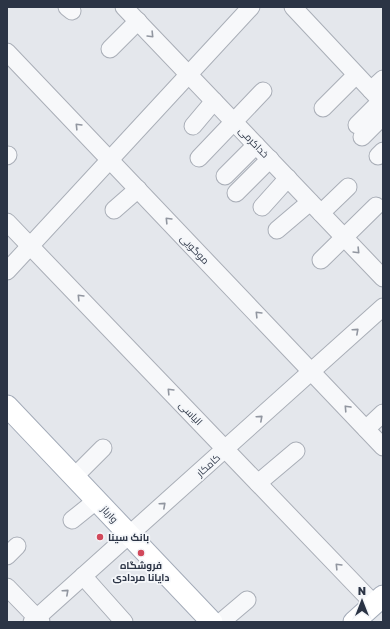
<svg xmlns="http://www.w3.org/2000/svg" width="390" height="629" font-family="'Golos Text',Cairo,sans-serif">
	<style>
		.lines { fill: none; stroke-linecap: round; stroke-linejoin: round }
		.minor-casing { stroke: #a9aeb7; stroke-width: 19 }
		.major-casing { stroke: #a3abb8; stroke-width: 23 }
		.minor { stroke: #f7f8fa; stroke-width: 17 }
		.major { stroke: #fff; stroke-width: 21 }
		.oneway { stroke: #9196a0 }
		.poi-dot { fill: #d1495b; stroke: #f4f6f9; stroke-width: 1.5 }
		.labels { text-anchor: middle; stroke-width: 3.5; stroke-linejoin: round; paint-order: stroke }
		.street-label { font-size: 10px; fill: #2b3445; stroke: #f4f6f9 }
		.poi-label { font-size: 10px; font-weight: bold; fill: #2b3445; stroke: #f4f6f9; text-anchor: start }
	</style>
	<rect width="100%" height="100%" fill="#e4e7ec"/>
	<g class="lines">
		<defs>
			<g id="minor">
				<path d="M67 7 72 11"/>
				<path d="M124 7 383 278"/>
				<path d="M293 7 383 103"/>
				<path d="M110 49 138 21"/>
				<path d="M7 52 383 447"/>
				<path d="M371 90 383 79"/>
				<path d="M323 108 356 75"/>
				<path d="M357 125 381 101"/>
				<path d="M193 126 214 101"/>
				<path d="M362 137 383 116"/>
				<path d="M7 156 8 155"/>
				<path d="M378 156 383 151"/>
				<path d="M199 158 263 91"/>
				<path d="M225 176 256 145"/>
				<path d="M236 193 270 159"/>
				<path d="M262 207 288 178"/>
				<path d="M114 210 138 189"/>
				<path d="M321 213 348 187"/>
				<path d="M7 222 374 604"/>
				<path d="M277 230 310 202"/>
				<path d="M321 260 376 206"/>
				<path d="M7 271 251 7"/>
				<path d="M366 429 383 413"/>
				<path d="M74 477 103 448"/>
				<path d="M258 483 296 451"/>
				<path d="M72 520 97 500"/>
				<path d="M7 556 17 546"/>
				<path d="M83 576 124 622"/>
				<path d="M7 587 41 622"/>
				<path d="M32 622 383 307"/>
				<path d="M221 622 247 600"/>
			</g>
			<g id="major">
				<path d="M7 406 212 622"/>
				<path d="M354 622 383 596"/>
			</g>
		</defs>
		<!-- minor casing -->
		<use href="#minor" class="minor-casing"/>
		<!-- major casing -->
		<use href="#major" class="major-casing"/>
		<!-- minor -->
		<use href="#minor" class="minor"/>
		<!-- major -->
		<use href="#major" class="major"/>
	</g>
	<!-- one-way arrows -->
	<defs><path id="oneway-chevron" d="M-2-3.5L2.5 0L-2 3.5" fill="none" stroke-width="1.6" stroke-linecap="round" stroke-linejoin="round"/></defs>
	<g class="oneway">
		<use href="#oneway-chevron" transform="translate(151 35) rotate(46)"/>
		<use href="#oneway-chevron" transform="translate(78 126) rotate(-134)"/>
		<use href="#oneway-chevron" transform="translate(168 220) rotate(-134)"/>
		<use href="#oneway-chevron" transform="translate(357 251) rotate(46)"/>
		<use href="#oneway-chevron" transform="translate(80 297) rotate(-134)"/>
		<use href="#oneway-chevron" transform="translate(258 314) rotate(-134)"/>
		<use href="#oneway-chevron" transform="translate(356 331) rotate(-42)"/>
		<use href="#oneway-chevron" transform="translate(170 391) rotate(-134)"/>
		<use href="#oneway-chevron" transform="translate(347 408) rotate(-133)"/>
		<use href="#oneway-chevron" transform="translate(260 418) rotate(-42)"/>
		<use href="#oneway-chevron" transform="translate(163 505) rotate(-42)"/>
		<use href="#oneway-chevron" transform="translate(338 566) rotate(-134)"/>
		<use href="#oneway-chevron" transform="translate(66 592) rotate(-42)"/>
	</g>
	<!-- markers -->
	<g class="poi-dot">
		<circle cx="100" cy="537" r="4"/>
		<circle cx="141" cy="553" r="4"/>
	</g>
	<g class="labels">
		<!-- street labels -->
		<g class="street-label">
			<text transform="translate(254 142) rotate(46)" y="4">خداکرمی</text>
			<text transform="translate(195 249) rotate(46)" y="4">موگویی</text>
			<text transform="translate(191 413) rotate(46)" y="4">الیاسی</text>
			<text transform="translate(208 465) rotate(-42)" y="4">کامکار</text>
			<text transform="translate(110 514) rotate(47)" y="4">وارباز</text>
		</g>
		<!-- poi labels -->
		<g class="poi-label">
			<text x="108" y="541">بانک سینا</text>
			<text x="141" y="569" text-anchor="middle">فروشگاه<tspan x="141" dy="12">دایانا مردادی</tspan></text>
		</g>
	</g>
	<!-- border -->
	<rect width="390" height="629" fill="none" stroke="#2b3445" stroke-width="16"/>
	<!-- north arrow -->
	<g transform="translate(362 601)" stroke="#f4f6f9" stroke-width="3" paint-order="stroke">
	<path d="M0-3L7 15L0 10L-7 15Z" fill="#2b3445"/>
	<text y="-6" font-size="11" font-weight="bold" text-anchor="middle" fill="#2b3445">N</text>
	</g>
</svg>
